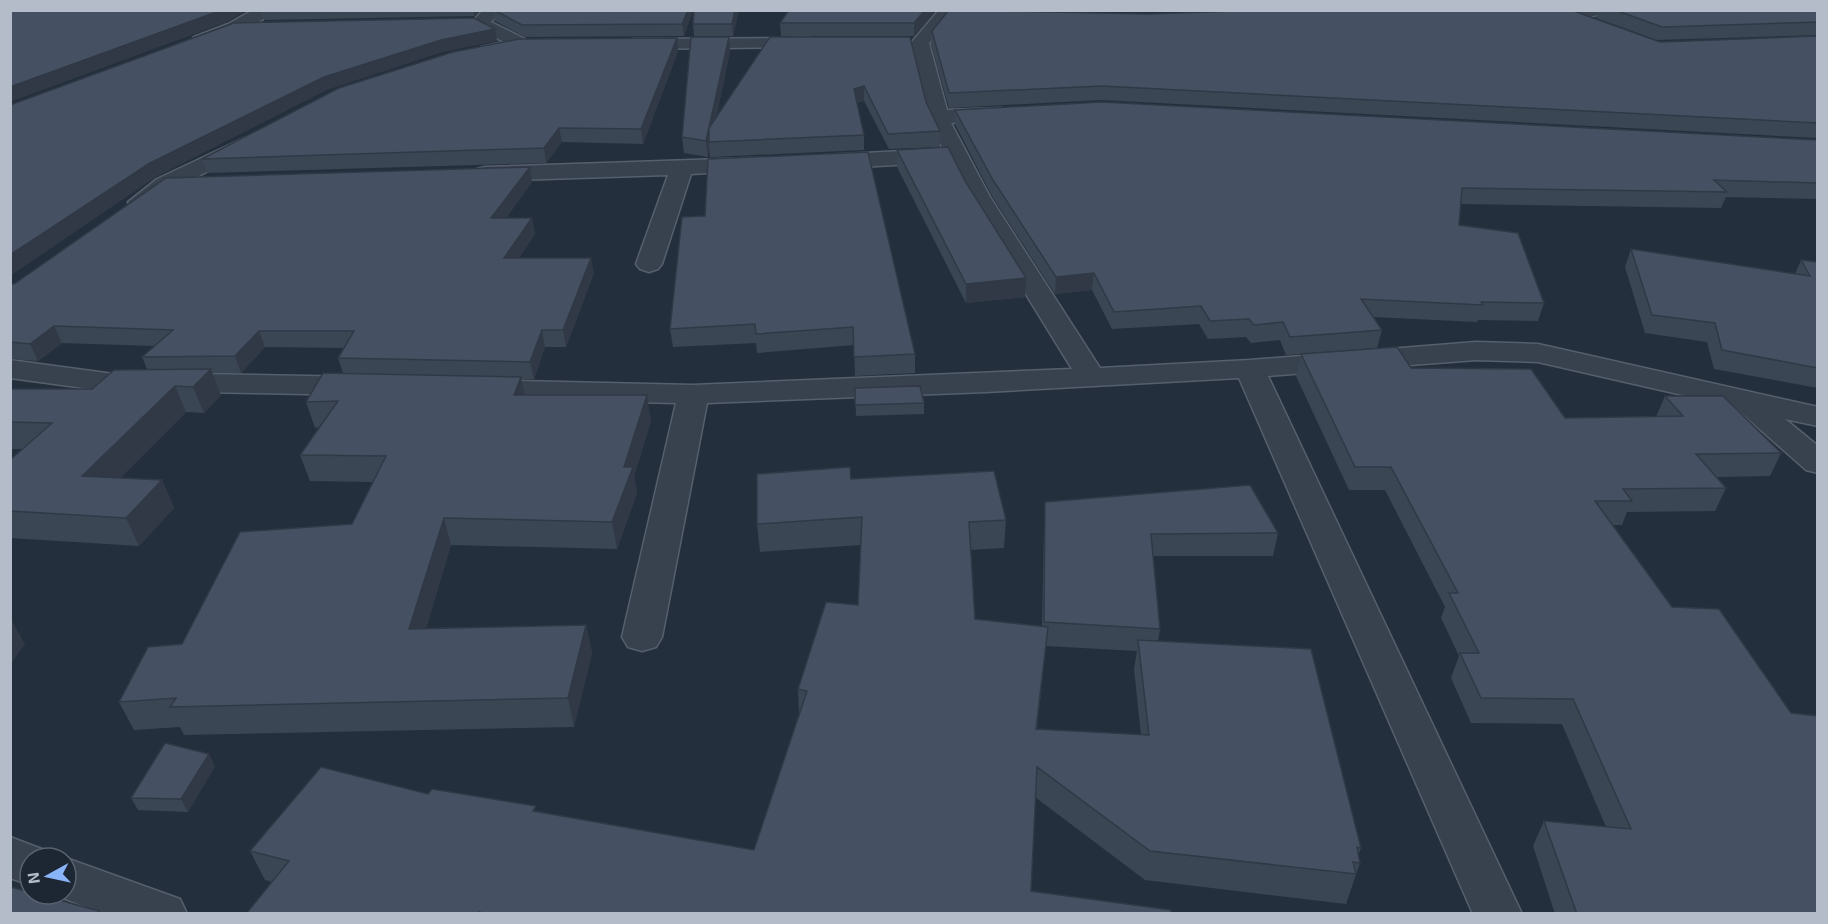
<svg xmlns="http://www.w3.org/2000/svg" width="1828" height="924" font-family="'Exo 2',sans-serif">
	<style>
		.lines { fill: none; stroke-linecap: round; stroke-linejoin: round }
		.minor-casing { stroke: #565f6c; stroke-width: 3 }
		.minor { fill: #38414e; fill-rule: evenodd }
		.wall { fill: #3b4654; fill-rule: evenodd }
		.shaded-wall { fill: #303945 }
		.building { fill: #455162; stroke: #303945; stroke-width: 1.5 }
	</style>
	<rect width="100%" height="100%" fill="#242f3e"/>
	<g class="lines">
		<defs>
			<g id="minor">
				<path d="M253 10H274C263 23 210 49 194 45L191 41 194 37 228 24Z"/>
				<path d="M483 10H501L491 22 527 40 530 44 527 48 487 56 481 55 478 51 481 47 504 42 474 27 471 23Z"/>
				<path d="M939 10H956L929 43 947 110 1001 108 1008 110 1011 114 1008 118 1001 120 951 123 990 197 1100 368 1250 360 1476 342 1538 344 1818 407V426L1785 419 1818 446V473L1806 470 1735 407 1538 362 1476 360 1268 376 1522 914H1473L1239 378 986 392 707 403 662 637 656 647 642 651 628 647 622 637 676 403 478 398 467 395 463 389 467 383 478 380 693 385 1072 369 966 197 949 162 824 169 816 167 813 162 816 157 824 155 943 149 928 117 911 43Z"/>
				<path d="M1606 10C1595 21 1544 22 1529 19L1527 15 1533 10Z"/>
				<path d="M810 38 816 39 819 43 816 47 634 49 628 48 625 44 628 40 634 39Z"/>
				<path d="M244 138 252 139 255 144 252 149 173 189 148 207 140 209 132 207 128 202 157 179Z"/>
				<path d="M751 158 759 160 762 165 759 170 691 174 662 264 658 269 649 272 640 269 636 264 668 175 485 181 477 179 474 174 477 169 485 167Z"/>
				<path d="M10 360 136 377 198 374 360 377 371 380 375 386 371 392 360 395 198 392 136 395 10 378Z"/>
				<path d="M10 837 47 851 50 858H30V885L10 878Z"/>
				<path d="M65 858H66L180 899 187 914H104L53 894H66Z"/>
			</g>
		</defs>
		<!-- minor casing -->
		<use href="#minor" class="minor-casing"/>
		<!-- minor -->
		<use href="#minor" class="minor"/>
	</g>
	<!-- wall -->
	<g class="wall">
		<path d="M261 10H480L474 16 264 20Z"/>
		<path d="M492 10H693L684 36 525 37 495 21Z"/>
		<path d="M694 10H739L733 36H694L693 24Z"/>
		<path d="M937 10 914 36H781L780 23Z"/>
		<path d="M1082 10H1186L1147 12Z"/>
		<path d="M1598 10H1818V35L1657 40 1596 18Z"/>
		<path d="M932 31 1660 42 1818 36V138L1101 100 949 108 931 44Z"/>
		<path d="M770 37 926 102 940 131V147L889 149 864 101 857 103 864 135V150L710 157 709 148 708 157 684 153 682 137 730 51 716 119Z"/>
		<path d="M678 51 643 144 562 142 546 163 207 173 202 159Z"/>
		<path d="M955 110 1818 140V199L1726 197 1721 208 1461 204 1459 225 1544 303 1538 321 1478 320 1477 322 1373 317 1382 330 1377 348 1286 355 1280 340 1251 343 1246 337 1208 339 1199 324 1112 329 1092 290 1055 294 992 196 955 124Z"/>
		<path d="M897 150 965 181 1025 297 966 303 897 167Z"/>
		<path d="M532 182 506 218H532L535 234 519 258 594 273 566 347H545L534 379H521L525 395 651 421 634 476 637 493 617 549 451 545 426 628 586 625 592 653 574 727 184 735 180 727 134 730 119 702 182 644 352 524 373 482 310 481 300 455 320 427 315 428 306 402 343 373 338 358 344 348 265 347 241 373H212L221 395 204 413 186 412 120 478 162 480 174 508 139 546 10 538V460L23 449H10V389H92L147 369 142 357 154 346 62 343 38 361 10 359V284Z"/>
		<path d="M682 217 915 354V373L855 376 854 345 757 353 756 343 673 347 670 329Z"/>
		<path d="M1631 249 1795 274 1801 260 1818 262V388L1714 369 1707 342 1645 333 1625 267Z"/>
		<path d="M1301 354 1411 368 1565 418 1656 417 1665 396 1781 453 1770 476 1717 477 1726 488 1715 511 1627 512 1622 525H1612L1818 914H1555L1533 846 1544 821 1606 827 1562 724 1471 723 1451 678 1459 656 1441 618 1445 607 1385 490H1349L1296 376Z"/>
		<path d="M855 388 924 403V414L856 416Z"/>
		<path d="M851 479 1006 520 1004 548 970 550 975 619 1042 626 1044 524 1045 502 1278 533 1273 556H1153L1160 629 1158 641 1361 848 1358 856 1360 863 1346 904 1145 880 1035 797 1031 891 1171 914H246L272 882 265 880 250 851 428 794 537 811 754 850 799 715 798 689 858 605 861 545 760 552 757 524ZM1046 646 1137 651 1134 669 1141 735 1037 729Z"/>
		<path d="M215 766 188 812 138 810 131 798Z"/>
	</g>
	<!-- shaded-wall -->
	<g class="shaded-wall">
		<path d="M222 10H248L227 22 10 102V87Z"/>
		<path d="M473 10H480L474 16Z"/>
		<path d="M688 10H693L684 36 682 24Z"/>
		<path d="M735 10H739L733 36 732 24Z"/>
		<path d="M925 10H937L914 36V23Z"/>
		<path d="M495 29 497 41 443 52 327 90 156 177 10 276V255L150 163 324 77 441 40Z"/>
		<path d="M729 37 730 51 711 142H709V148L708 157 706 141Z"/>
		<path d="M677 38 678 51 643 144 641 129Z"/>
		<path d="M864 86V101L854 104V89Z"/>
		<path d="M559 128 562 142 546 163 544 148Z"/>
		<path d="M530 167 532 182 495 233 491 218Z"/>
		<path d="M532 218 535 234 508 274 504 258Z"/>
		<path d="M591 258 594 273 566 347 563 330Z"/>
		<path d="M1094 273 1092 290 1055 294 1056 277Z"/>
		<path d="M1026 278 1025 297 966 303V284Z"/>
		<path d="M54 326 62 343 38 361 30 344Z"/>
		<path d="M542 330 545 347 534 379 530 362Z"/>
		<path d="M259 331 265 347 241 373 235 356Z"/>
		<path d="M211 369 221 395 204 413 193 387Z"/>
		<path d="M521 377 526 402 514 395Z"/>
		<path d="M175 386 186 412 95 503 82 476Z"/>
		<path d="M647 395 651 421 634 476 637 493 617 549 612 522 624 467Z"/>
		<path d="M162 480 174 508 139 546 126 518Z"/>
		<path d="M444 518 451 545 418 656 409 629Z"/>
		<path d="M12 621 25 644 10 665V622Z"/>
		<path d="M586 625 592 653 574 727 568 698Z"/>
		<path d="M1048 627 1045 656 1034 758 1036 729Z"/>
		<path d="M209 754 215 766 188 812 181 799Z"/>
	</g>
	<!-- building -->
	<g class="building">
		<path d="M10 10H222L10 87Z"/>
		<path d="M494 10H688L682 24 522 25Z"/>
		<path d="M694 10H735L732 24H693Z"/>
		<path d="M789 10H925L914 23H780Z"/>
		<path d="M949 10 1148 14 1266 10H1571L1660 42 1818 36V123L1102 86 949 93 932 31Z"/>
		<path d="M1615 10H1818V22L1662 27Z"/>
		<path d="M474 18 495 29 441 40 324 77 150 163 10 255V105L234 23Z"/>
		<path d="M691 37H729L706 141 682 137Z"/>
		<path d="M770 37H910L926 102 940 131 888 134 864 86 854 89 864 135 709 142V128Z"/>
		<path d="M677 38 641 129 559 128 544 148 202 159 339 88 453 52 519 39Z"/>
		<path d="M1102 102 1818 140V183L1714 180 1727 192 1462 188 1459 225 1518 233 1544 303 1481 302 1483 305 1361 299 1382 330 1290 337 1283 322 1254 325 1249 319 1210 321 1201 306 1114 312 1094 273 1056 277 993 180 955 110Z"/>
		<path d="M948 147 965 181 1026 278 966 284 897 150Z"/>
		<path d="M868 152 915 354 854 357 853 327 756 334 755 324 670 329 682 217 705 216 708 159Z"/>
		<path d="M530 167 491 218H532L504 258H591L563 330H542L530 362 338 358 354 331H259L235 356 142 357 173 330 54 326 30 344 10 342V284H14L166 178Z"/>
		<path d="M1631 249 1810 276 1801 260 1818 262V368L1722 350 1715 323 1652 315Z"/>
		<path d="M1397 347 1411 368 1531 369 1565 418 1683 416 1665 396H1723L1781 453 1696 454 1726 488 1623 489 1632 501H1595L1672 607 1719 609 1791 713 1818 716V914H1577L1544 821 1631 829 1573 699 1481 698 1460 653H1479L1449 593H1458L1391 467H1355L1301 354Z"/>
		<path d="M211 369 193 387 175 386 82 476 162 480 126 518 10 511V460L52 423 10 422V389H92L114 370Z"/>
		<path d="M323 373 521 377 514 395H647L624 467H633L612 522 444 518 409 629 586 625 568 698 170 707 176 698 119 702 148 647 182 644 240 532 352 524 386 456 300 455 338 401 306 402Z"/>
		<path d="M920 386 924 403 855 405V388Z"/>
		<path d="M850 467 851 479 994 471 1006 520 969 522 975 619 1048 627 1036 729 1149 735 1138 640 1311 649 1361 848 1357 847 1360 863 1353 862 1356 874 1150 851 1037 767 1031 891 1171 910V914H486L479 912 478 914H246L289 861 250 851 321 767 428 794 432 789 536 806 533 811 754 850 807 691 798 689 826 602 858 605 862 517 757 524V474Z"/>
		<path d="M1250 485 1278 533 1151 534 1160 629 1044 622 1045 502Z"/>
		<path d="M165 743 209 754 181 799 131 798Z"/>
		<path d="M10 887 30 892V894H37L99 911 97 914H10Z"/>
	</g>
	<!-- border -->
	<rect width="1828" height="924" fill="none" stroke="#b4bcc9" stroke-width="24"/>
	<!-- north arrow -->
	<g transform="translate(48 876) rotate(262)"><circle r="28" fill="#1d2633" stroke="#59626f" stroke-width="1.5"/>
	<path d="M0-4.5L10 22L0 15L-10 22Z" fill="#8ab4f8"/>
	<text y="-9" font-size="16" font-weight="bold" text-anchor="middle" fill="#b4bcc9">N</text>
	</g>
</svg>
